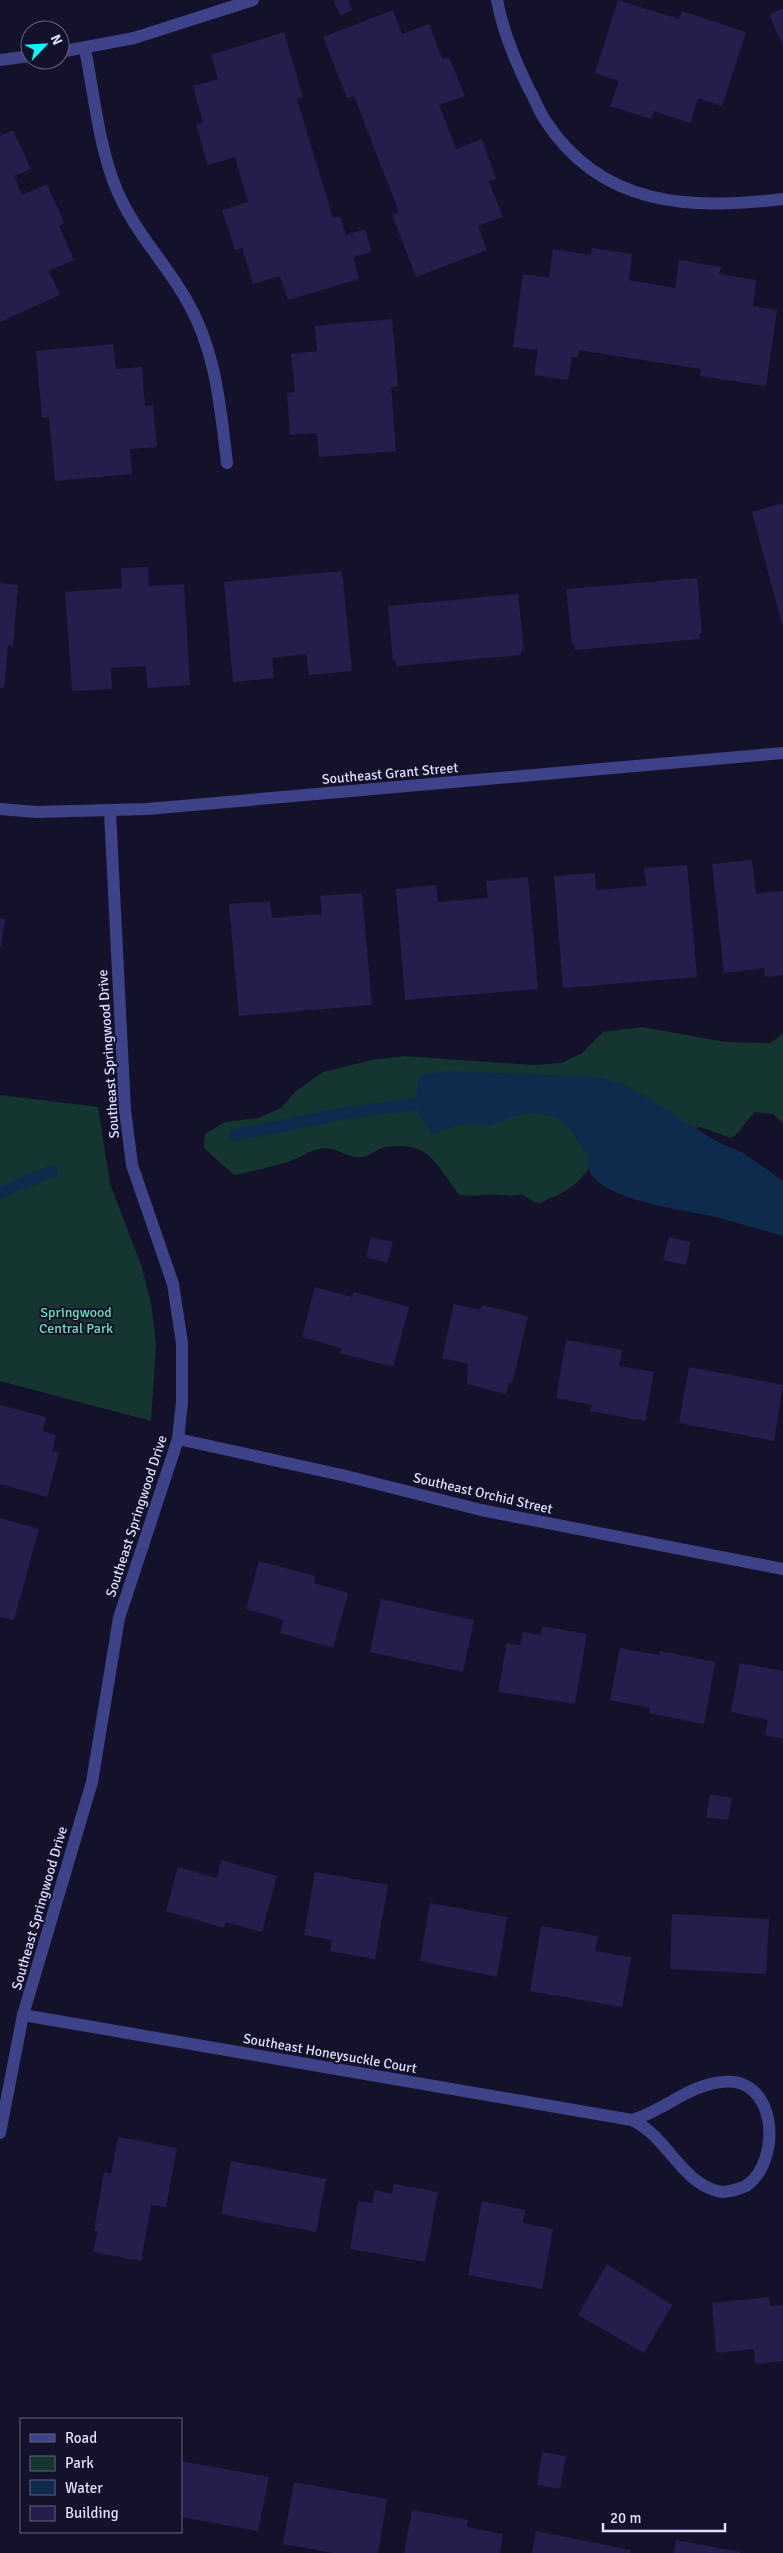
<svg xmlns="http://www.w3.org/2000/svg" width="783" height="2553" font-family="Signika,sans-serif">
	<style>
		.green { fill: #153531 }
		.water { fill: #0e2b4e }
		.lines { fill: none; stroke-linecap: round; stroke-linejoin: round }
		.stream { stroke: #0e2b4e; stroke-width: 12 }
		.building { fill: #241e4c }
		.street { stroke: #3e4289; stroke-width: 12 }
		.labels { text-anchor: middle; stroke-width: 4; stroke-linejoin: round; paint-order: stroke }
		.street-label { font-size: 14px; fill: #deddfe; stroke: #14122b }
		.park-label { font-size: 14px; fill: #69dfb7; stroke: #14122b }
	</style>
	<rect width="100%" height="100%" fill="#14122b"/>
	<!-- green -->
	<g class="green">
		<path d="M642 1027 726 1042 771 1043 783 1033V1123L773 1114 755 1112C745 1120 742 1132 731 1138L700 1127 684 1129 596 1157C583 1178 573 1190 550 1198 546 1199 544 1203 540 1203 533 1203 528 1198 522 1194 514 1197 511 1195 503 1195 489 1193 476 1197 460 1195 436 1167 432 1140 386 1147 378 1148 370 1156 361 1157 343 1158 338 1145 318 1149 309 1151 301 1157 293 1160 273 1167 254 1171 234 1175L204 1148 205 1134 225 1122 258 1118 281 1108 296 1091 323 1072 372 1060 404 1056 533 1065 562 1063 582 1053 603 1032Z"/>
		<path d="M0 1095 98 1107 110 1184 141 1265 151 1303 156 1345 151 1421 0 1381Z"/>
	</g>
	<!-- water -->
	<path class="water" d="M447 1071 597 1077 620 1083 646 1097 716 1141 743 1153 783 1181V1236C762 1230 741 1224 720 1218 687 1210 617 1203 594 1178 587 1171 588 1163 588 1153 579 1147 578 1140 572 1132 548 1103 515 1114 485 1128L482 1124 466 1123 432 1134C426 1125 418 1116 416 1105 415 1095 419 1086 418 1076Z"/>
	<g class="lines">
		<!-- stream -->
		<g class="stream">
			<path d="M235 1135 347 1113 432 1102"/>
			<path d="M0 1193 52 1171"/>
		</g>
	</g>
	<!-- building -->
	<g class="building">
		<path d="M336 0H348L352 10 341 16 333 1Z"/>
		<path d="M618 0 679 19 682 11 746 32 722 106 698 98 690 123 654 111 651 119 610 106 619 81 595 73Z"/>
		<path d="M783 8V45L769 15Z"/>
		<path d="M393 10 402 34 429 24 442 59 449 57 465 96 439 105 456 149 482 139 496 179 489 182 503 217 478 226 487 250 416 277 392 215 399 212 354 96 347 98 323 37Z"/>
		<path d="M284 32 303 97 297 99 333 218 340 216 346 235 365 229 372 252 353 257 359 279 288 300 280 276 253 284 242 248 235 250 222 210 248 202 235 157 208 165 196 125 203 122 193 86 218 79 211 55Z"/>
		<path d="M13 130 31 169 14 176 22 195 47 184 64 223 59 226 74 260 49 271 60 295 0 322V136Z"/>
		<path d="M592 248 632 254 629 280 675 288 679 260 721 267 719 274 756 280 753 306 777 310 766 386 700 376 701 369 579 350 578 358 572 357 568 380 534 375 538 350 513 347 523 274 549 278 553 249 591 255Z"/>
		<path d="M392 319 398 386 391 387 396 451 319 457 317 433 290 435 287 393 295 392 291 354 317 351 315 326Z"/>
		<path d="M113 344 116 369 142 367 145 406 153 405 157 447 130 449 132 474 55 481 49 417 42 418 36 351Z"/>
		<path d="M783 503V624H782L752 512Z"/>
		<path d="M148 567 149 586 184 584 190 685 147 688 146 666 111 668 112 689 72 691 65 592 122 588 121 568Z"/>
		<path d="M342 571 352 671 309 675 306 654 272 658 274 678 233 682 224 582Z"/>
		<path d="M697 578 702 634H699L700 639 575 650 574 644H572L566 589Z"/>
		<path d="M0 583 18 585 13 646 8 645 4 688H0Z"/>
		<path d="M518 594 524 650H521V655L396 666V660L393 661 388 606Z"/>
		<path d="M752 860 756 894 783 891V975L765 977 764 968 724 973 712 864Z"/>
		<path d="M687 865 697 977 563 988 554 876 595 873 596 890 646 886 644 868Z"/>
		<path d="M528 877 538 989 405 1000 396 889 436 885 438 902 488 898 486 881Z"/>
		<path d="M362 893 372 1005 239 1016 229 904 270 901 272 918 322 914 320 896Z"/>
		<path d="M0 918 5 919 1 947H0Z"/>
		<path d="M371 1237 393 1242 387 1263 366 1257Z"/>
		<path d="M669 1237 691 1242 686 1265 663 1260Z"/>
		<path d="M315 1287 352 1297 354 1292 409 1307 393 1367 340 1353 341 1348 302 1337Z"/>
		<path d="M454 1304 480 1310 482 1305 528 1316 512 1384 509 1383 506 1394 467 1384 468 1364 442 1358Z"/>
		<path d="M566 1340 622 1350 619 1366 654 1372 645 1421 590 1411 592 1405 556 1398Z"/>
		<path d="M689 1367 783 1385 774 1441 679 1423Z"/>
		<path d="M0 1405 46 1417 43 1431 56 1435 52 1451 59 1453 47 1497 0 1484Z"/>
		<path d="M0 1518 39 1529 14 1620 0 1617Z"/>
		<path d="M259 1561 315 1576 314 1583 348 1593 333 1648 280 1633 284 1620 246 1609Z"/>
		<path d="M381 1599 474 1620 463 1672 370 1652Z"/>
		<path d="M542 1626 587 1634 575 1704 498 1692 507 1643 520 1645 523 1632 541 1635Z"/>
		<path d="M620 1648 659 1655 660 1651 715 1662 704 1724 649 1713 650 1708 610 1700Z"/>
		<path d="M740 1663 783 1671V1739L765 1735 768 1720 731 1712Z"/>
		<path d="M710 1794 732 1798 728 1820 706 1817Z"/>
		<path d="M221 1860 277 1876 262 1932 225 1922 224 1928 166 1911 178 1867 217 1878Z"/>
		<path d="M315 1872 388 1885 375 1959 330 1951 332 1940 304 1935Z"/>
		<path d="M430 1903 507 1917 497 1977 420 1961Z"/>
		<path d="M672 1914 769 1919 766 1974 670 1969Z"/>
		<path d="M541 1926 598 1936 595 1951 631 1957 622 2007 530 1991Z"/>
		<path d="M118 2137 177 2148 166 2207 151 2205 141 2261 93 2252 98 2231H94L104 2172 111 2174Z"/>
		<path d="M231 2161 326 2179 316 2232 221 2214Z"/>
		<path d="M394 2184 438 2192 425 2262 350 2249 358 2201 372 2203 375 2190 392 2194Z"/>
		<path d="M482 2201 525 2210 523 2223 553 2229 542 2289 468 2275Z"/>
		<path d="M607 2264 672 2305 644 2353 578 2315Z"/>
		<path d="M769 2297 770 2306 783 2305V2361L755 2364 754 2349 716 2353 712 2303Z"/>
		<path d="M542 2452 566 2456 560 2489 537 2485Z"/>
		<path d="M181 2461 269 2477 258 2531 181 2517Z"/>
		<path d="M294 2482 387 2499 378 2553H333L283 2544Z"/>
		<path d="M412 2510 468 2520 467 2527 503 2534 500 2553H404Z"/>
		<path d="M536 2531 631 2550 630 2553H532Z"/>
		<path d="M676 2540 740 2552V2553H674Z"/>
	</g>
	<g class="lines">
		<!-- street -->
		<g class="street">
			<path d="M497 0C503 31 515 61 529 89 535 99 539 111 545 120 601 207 690 210 783 199"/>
			<path d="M85 49C94 94 98 140 114 183 131 228 162 258 186 299 216 350 220 405 227 463"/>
			<path d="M60 52 134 38 253 0"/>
			<path d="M0 60 30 56"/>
			<path d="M0 809 36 812 147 809 783 753"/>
			<path d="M178 1439 346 1476 481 1510 783 1569"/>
			<path d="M23 2015 632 2120C668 2137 679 2180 717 2191 726 2194 738 2189 746 2186 783 2160 777 2075 722 2082 689 2085 663 2111 632 2120"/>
			<path d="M0 2133 23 2015 92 1782 119 1618 178 1439 182 1402V1343L173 1284 132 1165 125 1110 110 812"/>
		</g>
	</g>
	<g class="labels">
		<!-- street labels -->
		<g class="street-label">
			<text transform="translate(390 773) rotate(-5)" y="5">Southeast Grant Street</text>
			<text transform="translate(108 1054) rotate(-94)" y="5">Southeast Springwood Drive</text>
			<text transform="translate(483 1493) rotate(13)" y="5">Southeast Orchid Street</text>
			<text transform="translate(136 1516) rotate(-72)" y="5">Southeast Springwood Drive</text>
			<text transform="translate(39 1908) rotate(-74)" y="5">Southeast Springwood Drive</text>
			<text transform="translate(330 2053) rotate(10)" y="5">Southeast Honeysuckle Court</text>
		</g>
		<!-- park labels -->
		<g class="park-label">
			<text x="76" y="1317">Springwood<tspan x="76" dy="16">Central Park</tspan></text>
		</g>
	</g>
	<!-- legend -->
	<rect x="20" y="2418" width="162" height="115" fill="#14122b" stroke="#65637f"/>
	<rect x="30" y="2434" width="25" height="8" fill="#3e4289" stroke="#65637f"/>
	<text x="65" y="2443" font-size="15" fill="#deddfe">Road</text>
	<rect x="30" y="2456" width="25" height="15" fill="#153531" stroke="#65637f"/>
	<text x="65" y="2468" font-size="15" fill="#deddfe">Park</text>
	<rect x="30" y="2480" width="25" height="15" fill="#0e2b4e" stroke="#65637f"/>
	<text x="65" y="2493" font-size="15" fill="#deddfe">Water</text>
	<rect x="30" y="2506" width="25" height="15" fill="#241e4c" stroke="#65637f"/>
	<text x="65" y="2518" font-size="15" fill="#deddfe">Building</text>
	<!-- north arrow -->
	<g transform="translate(45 45) rotate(65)"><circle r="24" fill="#14122b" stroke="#65637f"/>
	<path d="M0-4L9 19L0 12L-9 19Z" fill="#0df6fa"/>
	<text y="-8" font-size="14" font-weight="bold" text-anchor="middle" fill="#deddfe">N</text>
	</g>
	<!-- scale -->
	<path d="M603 2523v8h122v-8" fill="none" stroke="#deddfe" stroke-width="2.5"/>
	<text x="610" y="2523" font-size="15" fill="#deddfe" stroke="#14122b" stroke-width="4" paint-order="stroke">20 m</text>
</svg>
